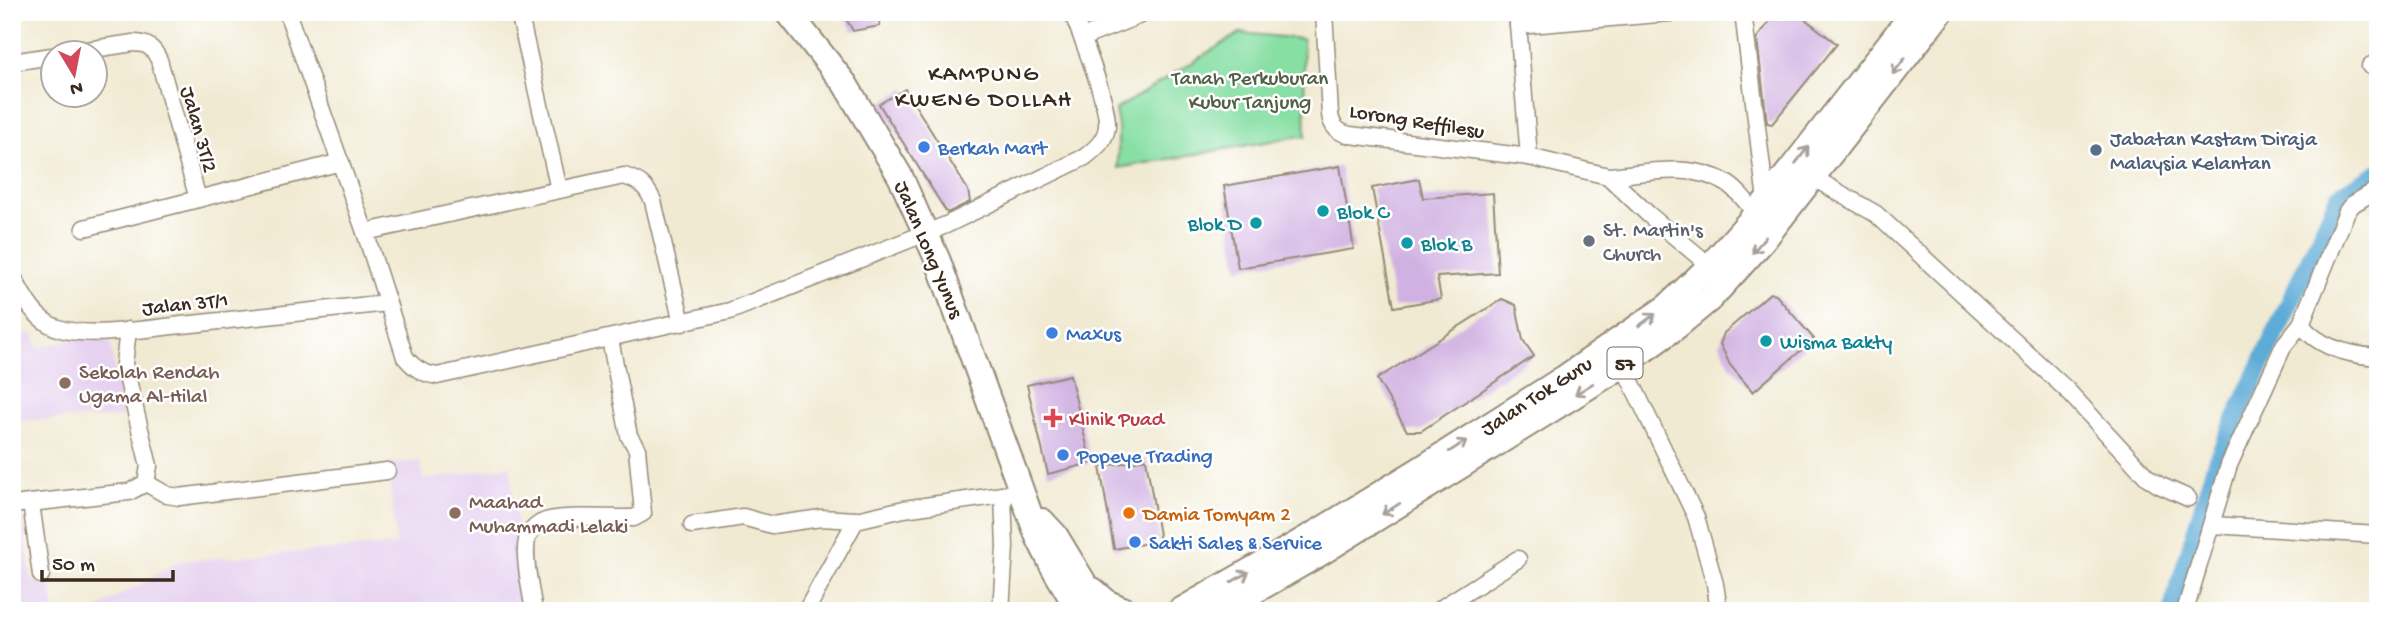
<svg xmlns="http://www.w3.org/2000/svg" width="2390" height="623" font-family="'Gochi Hand',sans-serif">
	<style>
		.built { fill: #e6d2f0 }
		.green { fill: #87dfa4; stroke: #618461; stroke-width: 2 }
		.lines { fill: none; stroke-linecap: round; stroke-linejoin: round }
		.canal { stroke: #5dabd7; stroke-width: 19 }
		.building { fill: #d0b1e2 }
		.street-casing { stroke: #968a78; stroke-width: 19 }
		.primary-casing { stroke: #968a78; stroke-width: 28 }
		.street { stroke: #fff; stroke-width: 16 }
		.primary { stroke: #fff; stroke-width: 24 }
		.oneway { stroke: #a79f9a }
		.shop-dot { fill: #3f7fe0; stroke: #fff; stroke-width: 2.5 }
		.service-dot { fill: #5c6f8a; stroke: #fff; stroke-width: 2.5 }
		.culture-dot { fill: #0f9aa8; stroke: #fff; stroke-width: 2.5 }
		.worship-dot { fill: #6b7280; stroke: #fff; stroke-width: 2.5 }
		.education-dot { fill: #8d6e63; stroke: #fff; stroke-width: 2.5 }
		.health-dot { fill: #e0444e; stroke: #fff; stroke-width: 2.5 }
		.food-dot { fill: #e8710a; stroke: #fff; stroke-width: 2.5 }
		.labels { text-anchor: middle; stroke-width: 5; stroke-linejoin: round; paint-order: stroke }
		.shield { fill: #fff; stroke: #766a62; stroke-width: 2 }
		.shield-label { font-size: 19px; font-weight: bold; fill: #3b2a1e }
		.park-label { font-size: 21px; fill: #526046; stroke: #fff }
		.street-label { font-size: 21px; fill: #3b2a1e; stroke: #fff }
		.service-label { font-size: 21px; fill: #4e5e75; stroke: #fff; text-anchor: start }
		.shop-label { font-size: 21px; fill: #366cbe; stroke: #fff; text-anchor: start }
		.culture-label { font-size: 21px; fill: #0d838f; stroke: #fff; text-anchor: start }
		.worship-label { font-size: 21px; fill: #5b616d; stroke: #fff; text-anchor: start }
		.education-label { font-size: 21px; fill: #785e54; stroke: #fff; text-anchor: start }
		.health-label { font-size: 21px; fill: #be3a42; stroke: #fff; text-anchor: start }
		.food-label { font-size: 21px; fill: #c56008; stroke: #fff; text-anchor: start }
		.neighbourhood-label { font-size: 23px; letter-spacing: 2px; fill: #3b2a1e; stroke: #fff }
	</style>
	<rect width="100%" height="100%" fill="#fff"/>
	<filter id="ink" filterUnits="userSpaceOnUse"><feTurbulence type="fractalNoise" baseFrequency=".0143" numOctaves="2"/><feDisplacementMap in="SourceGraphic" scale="14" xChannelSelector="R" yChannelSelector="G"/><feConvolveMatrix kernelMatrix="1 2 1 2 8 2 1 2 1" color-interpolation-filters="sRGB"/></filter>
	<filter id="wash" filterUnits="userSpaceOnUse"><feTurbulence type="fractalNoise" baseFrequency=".00686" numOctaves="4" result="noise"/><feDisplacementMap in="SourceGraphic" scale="28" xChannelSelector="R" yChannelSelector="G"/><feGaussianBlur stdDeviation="1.57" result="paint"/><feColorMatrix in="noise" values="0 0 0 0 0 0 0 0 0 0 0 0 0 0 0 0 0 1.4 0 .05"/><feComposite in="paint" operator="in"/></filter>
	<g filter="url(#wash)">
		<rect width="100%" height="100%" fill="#f1ead3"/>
		<!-- built -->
		<g class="built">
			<path d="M32 332 37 348 72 339H106L110 343 124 417 12 421V337Z"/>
			<path d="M420 461 423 480 510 466 527 611H93L180 561 396 545 390 479 385 465Z"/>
			<path d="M24 518 31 580 51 585 55 611H12V519Z"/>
		</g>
		<!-- green -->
		<path class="green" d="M1240 33 1303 39 1306 137 1300 136 1118 168V126L1115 110Z"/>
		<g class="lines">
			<!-- canal -->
			<path class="canal" d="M2172 611 2217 460 2339 196 2378 173"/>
		</g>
		<g id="blocks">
			<!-- building -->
			<g class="building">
				<path d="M842 12H877L880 26 853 31Z"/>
				<path d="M1777 12H1796L1837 44 1772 124 1767 123 1757 38Z"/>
				<path d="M905 89 968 190 970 202 947 213 879 104Z"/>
				<path d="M1340 166 1354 249 1238 268 1224 186Z"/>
				<path d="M1419 179 1423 198 1493 193 1498 273 1437 277 1441 299 1394 307 1372 188Z"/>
				<path d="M1770 293 1776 295 1814 339 1753 392 1730 365 1720 344 1724 333Z"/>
				<path d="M1502 299 1516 305 1523 340 1534 356 1421 431H1407L1377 379Z"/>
				<path d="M1070 375 1091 463 1048 474 1027 385Z"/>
				<path d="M1146 459 1160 541 1114 549 1100 467Z"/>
			</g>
		</g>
	</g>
	<g filter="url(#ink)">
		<use href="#blocks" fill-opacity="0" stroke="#968a78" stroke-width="2"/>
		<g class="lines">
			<defs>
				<g id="street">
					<path d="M287 12 365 232 405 357C415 369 422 373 437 376L730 311 946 225 1085 157C1095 149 1105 141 1107 127 1109 104 1082 37 1072 12"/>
					<path d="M519 12 559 190"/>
					<path d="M1324 12 1330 114C1331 126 1338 133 1350 135L1529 157 1608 176 1648 214 1710 266"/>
					<path d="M1517 12 1529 157"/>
					<path d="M1743 12 1766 201"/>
					<path d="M1518 26 1681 12"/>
					<path d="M1082 38 1148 12"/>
					<path d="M74 52 133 43C147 43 153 47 159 60L198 199 341 162"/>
					<path d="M12 62 52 56"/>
					<path d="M2370 66 2378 62"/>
					<path d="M1608 176C1646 173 1691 162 1726 183 1738 190 1747 203 1756 214"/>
					<path d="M1812 177 1876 214 2066 389 2147 477 2159 485 2188 498"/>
					<path d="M84 228 198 199"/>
					<path d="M365 232 624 176C640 181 646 186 653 201L682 323"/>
					<path d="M12 275C23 295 32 317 55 327 87 340 157 327 192 324 257 317 323 310 388 303"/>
					<path d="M2301 324C2318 348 2349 355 2378 357"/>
					<path d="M1623 365 1696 517 1715 584 1719 611"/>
					<path d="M146 483 167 495 179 497 387 471"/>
					<path d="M31 503 41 575"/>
					<path d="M12 505 129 492 146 483 149 466 124 364 128 330"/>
					<path d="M692 525 743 517 772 525 821 518 856 520 904 509 1023 492"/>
					<path d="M2212 525 2378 535"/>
					<path d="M534 611C531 591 523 558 527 540 529 532 534 527 541 523 558 514 612 519 634 518L643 513 637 449 629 436 610 339"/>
					<path d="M806 611 856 520"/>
					<path d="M1001 611 1005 547 1003 495"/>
					<path d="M1437 611 1518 559"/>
					<path d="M2185 611 2229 465 2284 345 2301 324 2347 211 2353 204 2378 189"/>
				</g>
				<g id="primary">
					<path d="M788 12 845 84 900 176 938 261 1038 537 1052 565 1079 611"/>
					<path d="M1042 521 1055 535 1101 611"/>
					<path d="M1093 590 1108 603 1127 611"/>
					<path d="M1180 611 1316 533 1419 470 1564 378 1668 306 1710 266 1756 214 1914 12"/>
					<path d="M1220 611 1319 554 1623 365 1676 327 1710 299 1763 241 1941 12"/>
				</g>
			</defs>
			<!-- street casing -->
			<use href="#street" class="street-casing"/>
			<!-- primary casing -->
			<use href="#primary" class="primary-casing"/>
			<!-- street -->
			<use href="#street" class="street"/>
			<!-- primary -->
			<use href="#primary" class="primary"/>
		</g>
		<!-- one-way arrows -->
		<defs><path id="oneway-shaft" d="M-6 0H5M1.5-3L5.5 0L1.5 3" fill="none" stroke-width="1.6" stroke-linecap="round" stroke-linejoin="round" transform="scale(1.75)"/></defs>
		<g class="oneway">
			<use href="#oneway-shaft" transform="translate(1899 66) rotate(128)"/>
			<use href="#oneway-shaft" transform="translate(1802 155) rotate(-52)"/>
			<use href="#oneway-shaft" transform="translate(1759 245) rotate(130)"/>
			<use href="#oneway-shaft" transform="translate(1647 320) rotate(-35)"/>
			<use href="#oneway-shaft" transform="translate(1584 389) rotate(148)"/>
			<use href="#oneway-shaft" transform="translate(1458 446) rotate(-32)"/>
			<use href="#oneway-shaft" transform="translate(1391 509) rotate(148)"/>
			<use href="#oneway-shaft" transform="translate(1240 577) rotate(-30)"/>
		</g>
	</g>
	<!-- markers -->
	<g class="shop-dot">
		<circle cx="924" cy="147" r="7"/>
		<circle cx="1052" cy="333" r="7"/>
		<circle cx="1063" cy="455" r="7"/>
		<circle cx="1135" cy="542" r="7"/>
	</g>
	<circle class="service-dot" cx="2096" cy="150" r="7"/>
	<g class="culture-dot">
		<circle cx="1323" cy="211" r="7"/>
		<circle cx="1256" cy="223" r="7"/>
		<circle cx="1407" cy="243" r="7"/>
		<circle cx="1766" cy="341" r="7"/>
	</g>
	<circle class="worship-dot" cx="1589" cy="241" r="7"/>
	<g class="education-dot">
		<circle cx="65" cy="383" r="7"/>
		<circle cx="455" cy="513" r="7"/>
	</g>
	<path class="health-dot" d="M1049.5 407.5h7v7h7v7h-7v7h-7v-7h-7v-7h7z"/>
	<circle class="food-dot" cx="1129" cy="513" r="7"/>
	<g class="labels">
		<!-- shield labels -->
		<rect class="shield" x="1607.5" y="347.5" width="35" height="31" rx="5"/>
		<g class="shield-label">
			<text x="1625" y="370">57</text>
		</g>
		<!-- park labels -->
		<g class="park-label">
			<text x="1250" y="84">Tanah Perkuburan<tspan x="1250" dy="24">Kubur Tanjung</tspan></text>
		</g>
		<!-- street labels -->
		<g class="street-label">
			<text transform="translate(1417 120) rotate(9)" y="7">Lorong Reffilesu</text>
			<text transform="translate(200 129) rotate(74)" y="7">Jalan 3T/2</text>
			<text transform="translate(930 249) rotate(67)" y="7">Jalan Long Yunus</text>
			<text transform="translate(185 303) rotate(-6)" y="7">Jalan 3T/1</text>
			<text transform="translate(1536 395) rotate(-33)" y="7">Jalan Tok Guru</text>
		</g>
		<!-- service labels -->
		<g class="service-label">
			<text x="2110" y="145">Jabatan Kastam Diraja<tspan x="2110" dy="24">Malaysia Kelantan</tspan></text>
		</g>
		<!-- shop labels -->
		<g class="shop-label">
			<text x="938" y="154">Berkah Mart</text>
			<text x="1066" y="340">Maxus</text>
			<text x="1077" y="462">Popeye Trading</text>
			<text x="1149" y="549">Sakti Sales &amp; Service</text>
		</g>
		<!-- culture labels -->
		<g class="culture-label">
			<text x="1337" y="218">Blok C</text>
			<text x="1242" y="230" text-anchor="end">Blok D</text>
			<text x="1421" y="250">Blok B</text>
			<text x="1780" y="348">Wisma Bakty</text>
		</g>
		<!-- worship labels -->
		<g class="worship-label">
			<text x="1603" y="236">St. Martin's<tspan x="1603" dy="24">Church</tspan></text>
		</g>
		<!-- education labels -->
		<g class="education-label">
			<text x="79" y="378">Sekolah Rendah<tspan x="79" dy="24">Ugama Al-Hilal</tspan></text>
			<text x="469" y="508">Maahad<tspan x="469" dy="24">Muhammadi Lelaki</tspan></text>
		</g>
		<!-- health labels -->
		<g class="health-label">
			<text x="1069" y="425">Klinik Puad</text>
		</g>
		<!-- food labels -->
		<g class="food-label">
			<text x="1143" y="520">Damia Tomyam 2</text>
		</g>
		<!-- neighbourhood labels -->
		<g class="neighbourhood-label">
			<text x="984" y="80">KAMPUNG<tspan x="984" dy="26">KWENG DOLLAH</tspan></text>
		</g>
	</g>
	<!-- margin -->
	<rect width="2390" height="623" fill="none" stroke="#fff" stroke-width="42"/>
	<!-- north arrow -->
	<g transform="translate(74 74) rotate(170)"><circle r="33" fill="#ffffff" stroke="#b1aaa5" stroke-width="2"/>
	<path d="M0-5L12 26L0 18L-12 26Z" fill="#d1495b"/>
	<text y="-10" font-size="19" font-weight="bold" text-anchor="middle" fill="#3b2a1e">N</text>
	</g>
	<!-- scale -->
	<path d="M42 570v10h131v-10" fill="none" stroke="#3b2a1e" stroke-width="3.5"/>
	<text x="52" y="570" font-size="21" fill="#3b2a1e" stroke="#ffffff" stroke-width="5" paint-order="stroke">50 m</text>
</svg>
